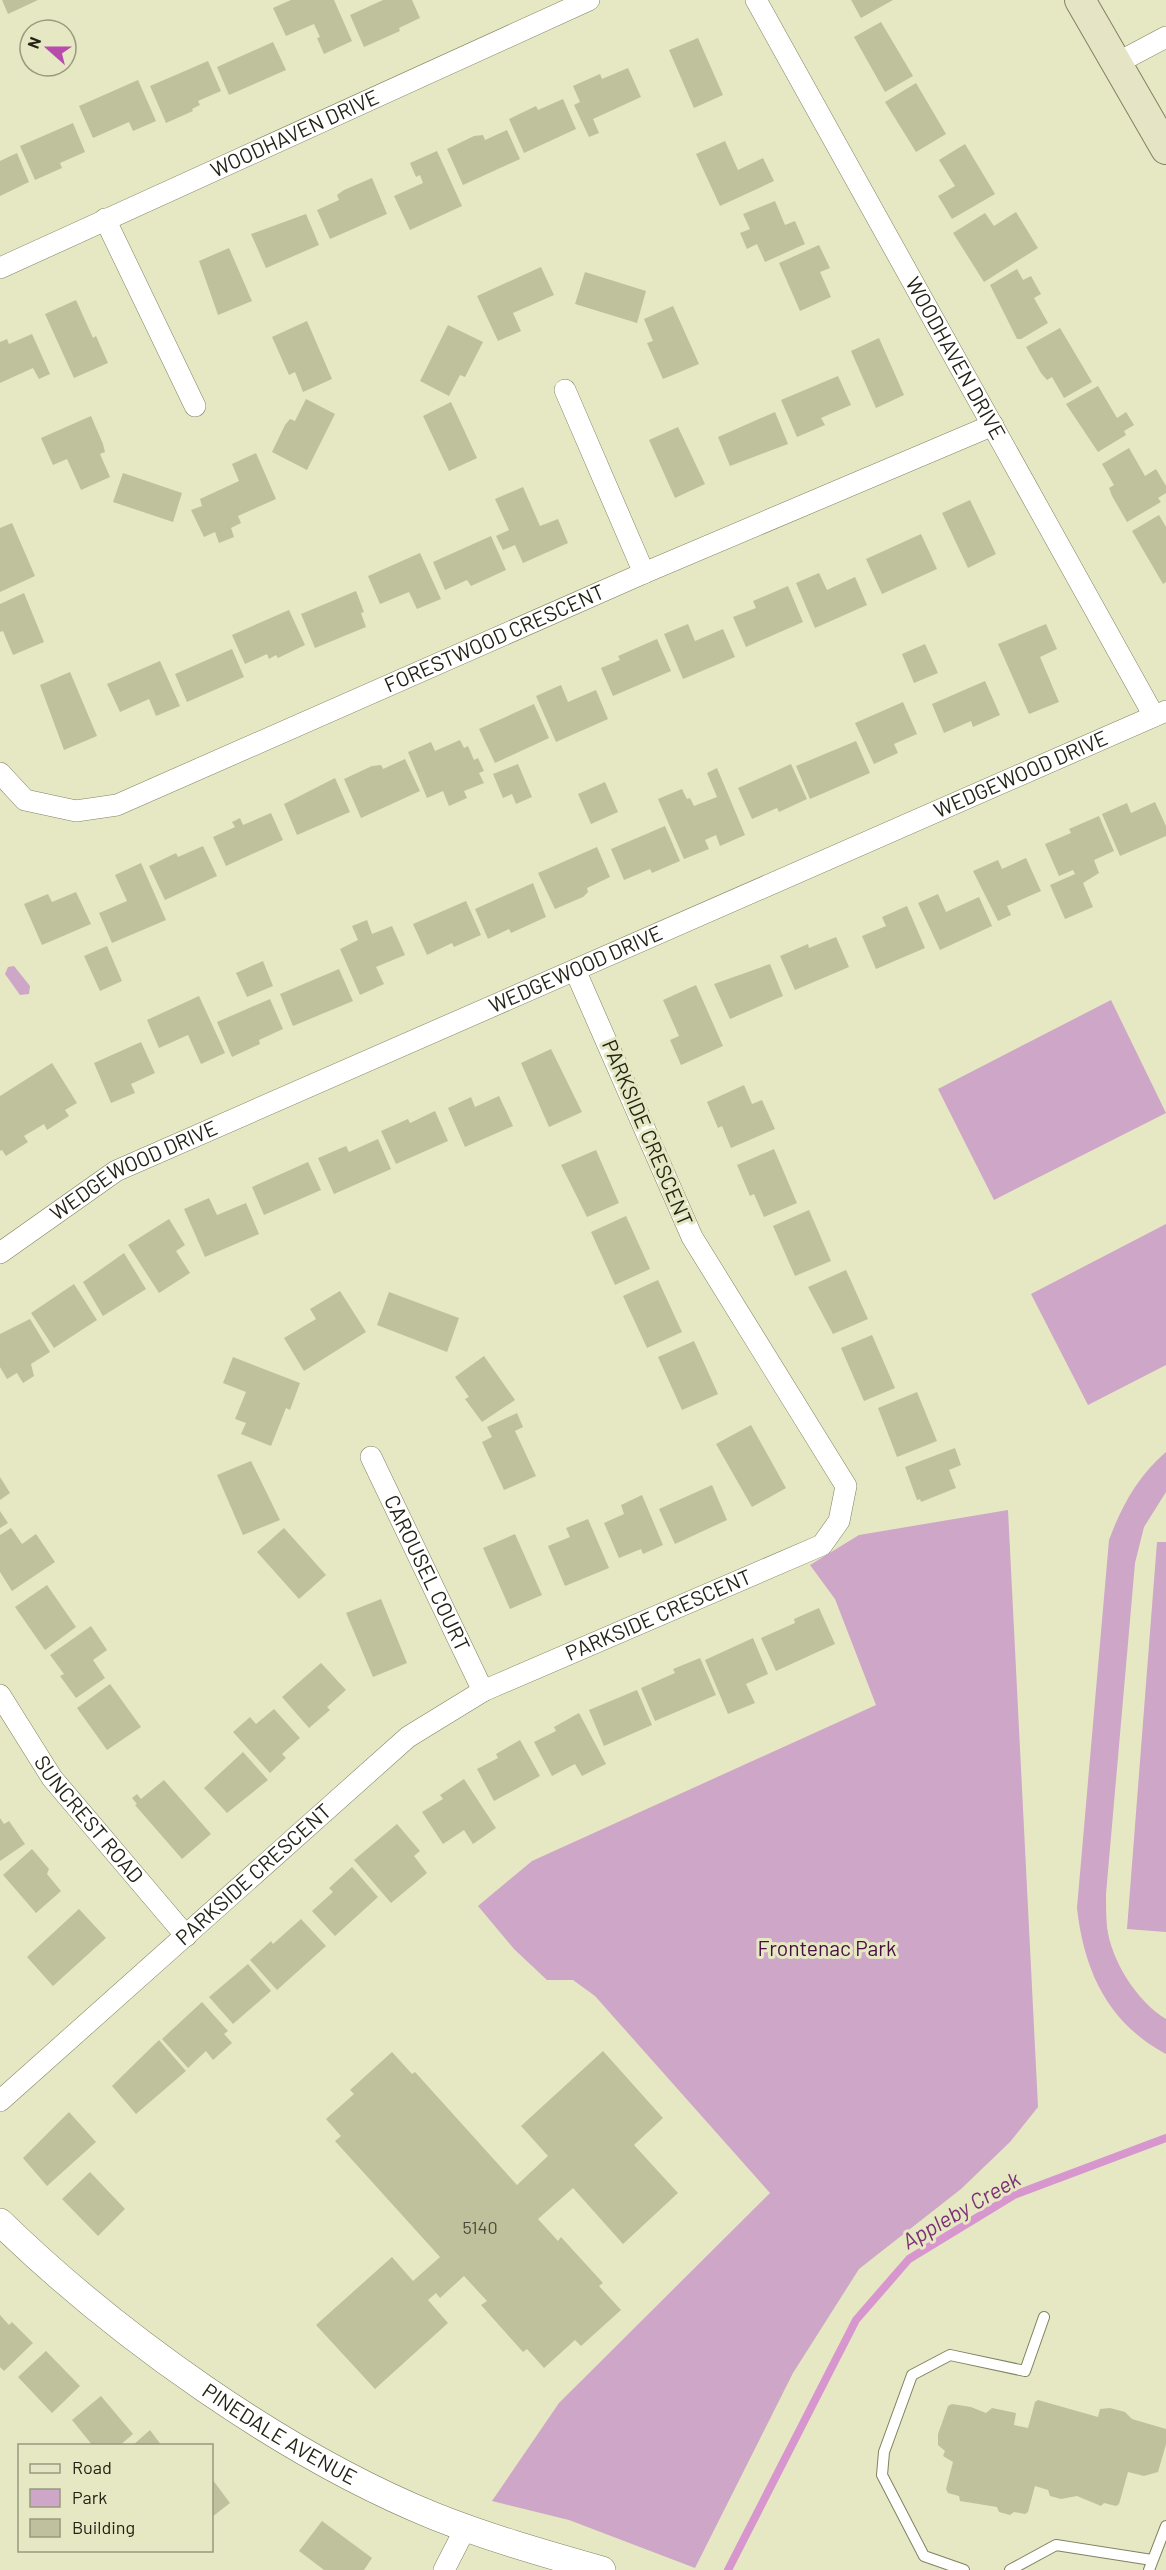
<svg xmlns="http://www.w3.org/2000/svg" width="1166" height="2570" font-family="Barlow,sans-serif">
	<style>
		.green { fill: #cea6c7 }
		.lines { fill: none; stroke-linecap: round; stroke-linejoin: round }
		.stream { stroke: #d796ce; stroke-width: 8 }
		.building { fill: #bfc19c }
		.service-casing { stroke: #818260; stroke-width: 12 }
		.minor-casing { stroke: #818260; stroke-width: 22 }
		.tertiary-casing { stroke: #818260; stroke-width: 28 }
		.secondary-casing { stroke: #818260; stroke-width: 32 }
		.service { stroke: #fff; stroke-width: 10 }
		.minor { stroke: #fff; stroke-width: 21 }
		.tertiary { stroke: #fff; stroke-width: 27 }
		.secondary { stroke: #e5e5c5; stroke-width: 30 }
		.labels { text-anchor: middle; stroke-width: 6; stroke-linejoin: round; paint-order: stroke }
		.number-label { font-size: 18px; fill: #4a4b38 }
		.street-label { font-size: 21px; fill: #232416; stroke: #e5e8c2 }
		.park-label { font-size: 21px; fill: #470d42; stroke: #e5e8c2 }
		.water-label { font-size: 22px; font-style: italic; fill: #7c3075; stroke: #e5e8c2 }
	</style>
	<rect width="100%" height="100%" fill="#e5e8c2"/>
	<!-- green -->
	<g class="green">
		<path d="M14 966 30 986 29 994 20 995 5 974 8 967Z"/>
		<path d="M1111 1000 1166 1113 994 1200 938 1089Z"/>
		<path d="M1166 1224V1365L1088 1405 1031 1294Z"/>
		<path d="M1166 1452V1492L1144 1527 1135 1563 1106 1894C1106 1904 1106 1916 1107 1927 1111 1960 1137 2002 1166 2019V2054C1108 2023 1084 1971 1077 1908L1109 1540C1122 1505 1138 1476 1166 1452Z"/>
		<path d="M1008 1510 1038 2107 1010 2142 961 2189 859 2269 793 2373 695 2568 569 2520 492 2501 559 2403 770 2193 595 1996 573 1980H547L514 1949 478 1906 532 1861 876 1705 835 1599 810 1565 859 1535Z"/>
		<path d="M1157 1542H1166V1932L1127 1929Z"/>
	</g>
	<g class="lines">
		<!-- stream -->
		<path class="stream" d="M728 2570 856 2320 909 2259 1014 2195 1166 2138"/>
	</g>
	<!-- building -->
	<g class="building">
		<path d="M2 0H38L8 14Z"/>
		<path d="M291 0H334L352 41 324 54 317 38 320 37 314 24 286 36 273 8Z"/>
		<path d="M383 0H412L420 18 399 28 400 31 364 47 350 15Z"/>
		<path d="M851 0H893L861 18Z"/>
		<path d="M881 22 913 76 885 92 854 37Z"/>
		<path d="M698 38 723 95 694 108 669 50Z"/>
		<path d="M273 42 286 70 229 95 217 67Z"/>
		<path d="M208 61 221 91 198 101 200 105 192 109 193 111 166 123 150 86Z"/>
		<path d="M628 68 641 97 593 119 599 133 589 137 574 105 580 102 573 86 600 74 602 79Z"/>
		<path d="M138 80 156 121 133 131 129 122 93 138 79 106Z"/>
		<path d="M916 83 946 134 916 152 885 102Z"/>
		<path d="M563 99 576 129 524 153 509 119 536 106 538 110Z"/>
		<path d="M73 123 85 152 60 163 62 168 35 180 20 146Z"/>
		<path d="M507 130 520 159 463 185 447 149 474 136 483 135 485 140Z"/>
		<path d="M725 141 738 170 763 158 774 181 720 206 696 154Z"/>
		<path d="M965 144 995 194 952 219 938 196 955 186 939 160Z"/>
		<path d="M437 151 462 206 410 230 394 196 423 183 420 175 416 177 410 163Z"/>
		<path d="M17 153 29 182 0 196V161Z"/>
		<path d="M372 178 387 214 330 239 317 210 339 200 337 195 344 190Z"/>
		<path d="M775 201 785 225 795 221 805 244 765 262 757 244 747 249 740 233 750 229 743 214Z"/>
		<path d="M1016 212 1038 248 984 282 953 233 985 213 994 226Z"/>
		<path d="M306 214 319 245 266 268 251 234Z"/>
		<path d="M819 245 830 268 820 272 831 297 800 311 779 263Z"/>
		<path d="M229 248 252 301 218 315 199 261Z"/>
		<path d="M541 267 554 295 513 313 521 331 498 341 477 296Z"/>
		<path d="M1017 269 1023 280 1031 276 1041 294 1034 298 1048 323 1021 339H1017L990 285Z"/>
		<path d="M585 272 646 291 637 323 575 304Z"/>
		<path d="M76 300 93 338 96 336 108 363 74 378 45 314Z"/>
		<path d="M673 306 699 364 663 379 647 343 653 341 644 319Z"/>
		<path d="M307 321 332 379 303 392 295 372 289 375 272 337Z"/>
		<path d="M448 325 483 342 465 377 460 375 449 396 420 381Z"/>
		<path d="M1060 328 1092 382 1064 398 1052 377 1047 380 1041 373 1026 347Z"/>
		<path d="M32 334 50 374 39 379 33 368 0 383V342L7 339 9 344Z"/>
		<path d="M879 338 904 395 876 408 851 351Z"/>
		<path d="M838 376 851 405 821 418 825 425 797 437 781 400Z"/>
		<path d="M1098 386 1117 418 1126 412 1134 425 1124 431 1126 435 1098 452 1066 404Z"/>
		<path d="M306 399 335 414 307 470 272 452 285 425 290 419 295 421Z"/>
		<path d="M451 402 477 458 449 471 423 416Z"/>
		<path d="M775 412 788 444 730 466 718 437Z"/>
		<path d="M91 416 103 444 105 452 100 454 110 477 81 490 67 459 53 465 41 438Z"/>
		<path d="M678 427 705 484 675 498 649 440Z"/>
		<path d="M1129 448 1145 476 1156 469 1166 486V493L1158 498 1161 502 1127 522 1112 496 1109 488 1114 485 1102 464Z"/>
		<path d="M256 453 276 499 238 516 241 523 231 528 234 537 219 543 215 532 204 537 191 510 202 506 200 499 239 481 232 464Z"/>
		<path d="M123 473 182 493 173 522 113 502Z"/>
		<path d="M523 487 540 526 558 519 568 543 523 563 515 545 503 550 496 536 509 530 495 499Z"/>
		<path d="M970 500 996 554 968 568 942 513Z"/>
		<path d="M1159 515 1166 527V582L1163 584 1132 531Z"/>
		<path d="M12 523 35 576 0 592V528Z"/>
		<path d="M921 534 937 569 882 594 866 559Z"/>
		<path d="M491 536 506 570 471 586 467 580 445 590 433 562Z"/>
		<path d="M420 553 441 599 417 609 409 592 380 604 368 576Z"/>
		<path d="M819 573 827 590 855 577 867 605 815 628 796 583Z"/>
		<path d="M788 586 803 622 746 647 733 617 756 608 753 601Z"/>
		<path d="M356 591 364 612 361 613 366 627 315 648 301 614Z"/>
		<path d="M24 593 44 642 13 655 3 631 0 632V604Z"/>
		<path d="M289 610 305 645 278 658 276 655 269 659 267 654 245 664 232 635Z"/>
		<path d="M688 624 695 641 723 629 735 657 683 679 664 634Z"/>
		<path d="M1046 624 1057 649 1040 657 1059 702 1029 714 998 644Z"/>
		<path d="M657 639 671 671 613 696 601 668 620 660 618 656Z"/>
		<path d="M925 644 938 673 914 683 902 654Z"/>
		<path d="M232 649 244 677 187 702 175 674Z"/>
		<path d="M160 661 180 706 156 716 149 699 120 712 107 684Z"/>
		<path d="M70 672 97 736 64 750 40 685Z"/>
		<path d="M985 681 1000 715 973 727 971 721 944 733 932 704Z"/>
		<path d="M561 685 568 702 596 690 608 719 556 742 536 696Z"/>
		<path d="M903 702 917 734 894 744 898 753 874 764 855 723Z"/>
		<path d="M534 704 549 738 495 763 479 729Z"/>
		<path d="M460 740 464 748 468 746 474 760 478 758 484 771 479 773 484 783 464 791 467 798 449 806 443 791 427 798 408 752 431 742 435 751Z"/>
		<path d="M856 741 870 773 810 799 796 766Z"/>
		<path d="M405 759 420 791 361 818 344 779 372 766 381 765 383 769Z"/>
		<path d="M518 764 532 797 516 804 512 794 503 798 493 774Z"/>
		<path d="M791 764 807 799 779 812 777 808 752 819 738 788Z"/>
		<path d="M717 768 745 835 720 846 716 835 705 840 709 849 684 859 658 799 682 789 687 799 690 798 694 806 717 797 707 773Z"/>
		<path d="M335 778 350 812 297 835 284 804Z"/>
		<path d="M605 782 618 812 591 824 578 794Z"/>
		<path d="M1155 802 1166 826V836L1120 856 1102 814 1127 803 1131 813Z"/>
		<path d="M271 813 283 840 226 866 213 837 235 827 232 822 240 818 243 825Z"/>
		<path d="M1099 816 1114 851 1094 860 1099 873 1083 883 1093 907 1065 919 1050 885 1075 874 1073 870 1059 876 1045 844 1071 833 1069 829Z"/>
		<path d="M665 826 680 861 652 873 650 869 624 880 611 849Z"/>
		<path d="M203 846 217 876 165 900 149 866 176 853 178 857Z"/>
		<path d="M597 847 610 877 587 888 588 892 583 897 555 909 538 873Z"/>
		<path d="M1026 858 1041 891 1007 906 1011 915 998 921 973 871 998 860 1002 869Z"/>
		<path d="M141 863 166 920 112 943 99 913 127 901 115 875Z"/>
		<path d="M533 883 546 917 511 933 509 929 488 939 475 909Z"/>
		<path d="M76 892 91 924 42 945 24 904 48 894 52 902Z"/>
		<path d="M938 894 946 912 979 897 992 926 940 950 918 903Z"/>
		<path d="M466 901 481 935 454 947 452 943 427 955 413 924Z"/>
		<path d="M907 906 925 948 876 969 862 936 886 926 882 917Z"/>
		<path d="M367 920 372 934 392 926 405 955 376 967 384 984 360 995 340 949 358 940 352 926Z"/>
		<path d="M836 937 849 967 795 990 780 956 808 944 809 948Z"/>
		<path d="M107 946 122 981 100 991 84 956Z"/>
		<path d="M263 961 273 986 247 997 236 973Z"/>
		<path d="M770 964 783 996 730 1019 714 984Z"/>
		<path d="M339 969 353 1001 293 1026 280 994Z"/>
		<path d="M696 985 723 1046 681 1065 670 1040 679 1036 663 1000Z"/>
		<path d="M199 996 225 1053 201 1064 188 1035 159 1048 147 1020Z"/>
		<path d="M270 999 283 1029 259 1040 260 1044 232 1057 217 1022Z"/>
		<path d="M141 1042 155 1073 131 1084 135 1093 111 1103 94 1063Z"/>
		<path d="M551 1049 582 1112 549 1127 521 1063Z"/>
		<path d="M52 1063 77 1103 65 1110 69 1116 47 1130 44 1124 24 1136 28 1142 6 1156 2 1150 0 1151V1096Z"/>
		<path d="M744 1085 752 1104 762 1100 775 1129 731 1148 722 1126 718 1128 707 1102Z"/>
		<path d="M499 1096 513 1126 465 1147 448 1108 471 1097 475 1107Z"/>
		<path d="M435 1111 448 1141 396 1164 381 1131 408 1119 410 1123Z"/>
		<path d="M378 1139 391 1169 334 1194 318 1158 346 1146 349 1152Z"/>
		<path d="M774 1149 797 1203 764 1217 754 1194 750 1196 737 1165Z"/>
		<path d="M596 1150 619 1203 587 1217 561 1165Z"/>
		<path d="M308 1162 321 1190 264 1215 252 1187Z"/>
		<path d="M209 1198 217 1215 246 1203 259 1234 205 1257 184 1209Z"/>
		<path d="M809 1210 831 1261 795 1276 773 1226Z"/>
		<path d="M626 1216 650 1269 615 1285 591 1232Z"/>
		<path d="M169 1219 185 1245 176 1251 190 1273 159 1293 128 1245Z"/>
		<path d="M124 1253 146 1289 103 1316 83 1282Z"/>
		<path d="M846 1270 868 1319 833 1334 808 1287Z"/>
		<path d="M658 1280 682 1332 647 1348 623 1296Z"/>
		<path d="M74 1284 97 1320 54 1348 31 1313Z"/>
		<path d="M340 1291 366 1332 304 1371 284 1338 316 1319 310 1309Z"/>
		<path d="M389 1292 459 1318 447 1352 377 1325Z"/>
		<path d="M30 1319 50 1352 31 1364 34 1376 23 1383 17 1373 7 1379 0 1367V1334Z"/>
		<path d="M872 1335 895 1388 864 1401 841 1348Z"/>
		<path d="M694 1341 718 1394 682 1410 658 1357Z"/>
		<path d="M484 1356 515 1400 482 1422 465 1399 469 1397 455 1377Z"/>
		<path d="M233 1357 300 1383 290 1410 286 1408 271 1446 241 1434 246 1423 235 1419 246 1392 223 1383Z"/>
		<path d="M917 1392 937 1441 897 1457 878 1408Z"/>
		<path d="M517 1413 523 1427 515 1431 536 1476 504 1490 482 1442 492 1437 487 1427Z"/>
		<path d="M751 1425 786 1488 752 1507 716 1444Z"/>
		<path d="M955 1448 961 1465 949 1470 956 1488 921 1502 920 1499 917 1500 905 1467Z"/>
		<path d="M251 1461 280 1520 243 1535 217 1475Z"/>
		<path d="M0 1477 10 1493 0 1500Z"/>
		<path d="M712 1485 727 1520 675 1544 659 1509Z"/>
		<path d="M642 1495 663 1545 643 1554 641 1549 619 1558 604 1523 624 1514 621 1505Z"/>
		<path d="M0 1511 8 1523 0 1528Z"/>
		<path d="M588 1519 609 1568 565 1586 548 1546 570 1537 566 1528Z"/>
		<path d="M11 1528 22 1544 36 1534 55 1562 12 1591 0 1572V1535Z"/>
		<path d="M284 1528 326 1575 299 1599 257 1552Z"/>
		<path d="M515 1534 542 1595 510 1609 483 1548Z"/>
		<path d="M47 1585 76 1627 45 1650 15 1607Z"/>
		<path d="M381 1599 407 1663 373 1677 346 1613Z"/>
		<path d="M819 1608 835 1644 776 1671 761 1638 795 1623 794 1619Z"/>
		<path d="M91 1626 107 1650 93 1660 105 1678 76 1698 60 1676 64 1674 50 1655Z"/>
		<path d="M753 1638 768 1674 746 1684 755 1703 728 1714 705 1660Z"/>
		<path d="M700 1658 716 1695 655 1721 641 1688 675 1673 673 1669Z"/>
		<path d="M321 1663 346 1690 327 1707 330 1710 309 1728 282 1697Z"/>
		<path d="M110 1684 141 1727 107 1750 77 1708Z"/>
		<path d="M637 1690 652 1725 604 1746 589 1710Z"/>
		<path d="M274 1709 300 1738 282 1754 286 1758 270 1773 233 1732 250 1717 256 1724Z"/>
		<path d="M579 1713 606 1764 582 1776 575 1764 552 1776 534 1742 556 1731 554 1727Z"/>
		<path d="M520 1740 540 1776 494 1801 477 1769 498 1758 496 1754Z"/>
		<path d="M243 1752 268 1780 227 1813 204 1788Z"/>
		<path d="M464 1779 496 1828 473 1844 464 1830 443 1844 422 1812 443 1799 440 1795Z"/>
		<path d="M164 1780 211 1834 182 1859 135 1805 137 1804 132 1798 137 1794 141 1799Z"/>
		<path d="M0 1818 4 1824 9 1821 25 1844 0 1861Z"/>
		<path d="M397 1824 420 1851 414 1856 427 1873 391 1903 354 1860Z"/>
		<path d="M32 1849 49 1869 47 1874 61 1891 36 1913 3 1875Z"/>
		<path d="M352 1867 378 1897 335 1936 312 1911 333 1892 329 1888Z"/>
		<path d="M79 1909 106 1938 53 1986 27 1957Z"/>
		<path d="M301 1919 326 1946 277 1990 250 1960 271 1941 273 1944Z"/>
		<path d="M248 1964 271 1991 233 2024 209 1997Z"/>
		<path d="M202 2002 228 2031 224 2034 232 2043 213 2060 206 2051 188 2068 162 2039Z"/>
		<path d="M159 2040 186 2071 136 2114 112 2086Z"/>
		<path d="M603 2051 663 2118 634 2145 678 2193 623 2244 573 2188 538 2219 558 2241 561 2237 603 2283 599 2286 621 2310 581 2346 575 2340 544 2368 527 2349 523 2352 481 2305 487 2301 464 2276 440 2298 436 2293 428 2300 448 2323 375 2389 316 2325 392 2257 413 2281 440 2257 335 2141 341 2136 326 2119 354 2094 350 2090 392 2052 412 2074 415 2072 517 2185 548 2156 521 2126Z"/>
		<path d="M69 2112 96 2142 47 2186 23 2158Z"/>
		<path d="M90 2172 125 2209 98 2236 62 2199Z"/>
		<path d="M0 2315 9 2325 12 2322 33 2343 4 2371 0 2367Z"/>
		<path d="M46 2351 80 2386 52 2413 18 2377Z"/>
		<path d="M101 2396 133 2434 119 2446H93L72 2420Z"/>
		<path d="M1038 2400 1098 2417 1100 2409 1110 2408 1125 2412 1132 2419 1166 2429V2444L1158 2472 1144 2476 1128 2472 1119 2504 1116 2506 1104 2503 1101 2506 1077 2496 1061 2499 1050 2496 1048 2490 1035 2486 1028 2512 1025 2514 1014 2512 1010 2515 999 2512 997 2507 960 2501 959 2496 948 2493 946 2489 953 2462 943 2456 945 2451 938 2445V2434L948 2406 952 2404 971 2407 986 2413 992 2408 1016 2413 1014 2425 1028 2428 1035 2402Z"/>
		<path d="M150 2430 162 2446H132Z"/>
		<path d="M212 2479 230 2503 212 2517Z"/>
		<path d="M322 2521 372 2558 364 2570H324L299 2551Z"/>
	</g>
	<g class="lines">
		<defs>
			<g id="service">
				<path d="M964 2570 924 2556 882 2475 884 2452 912 2375 950 2355 1025 2371 1044 2317"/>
				<path d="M1010 2570 1056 2545 1152 2560"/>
				<path d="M1149 2570 1166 2526"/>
			</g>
			<g id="minor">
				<path id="s1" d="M756 0 1154 716"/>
				<path d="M1117 63 1166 37"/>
				<path d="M105 219 195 406"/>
				<path id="s2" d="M0 268 589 0"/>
				<path d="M565 390 644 573"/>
				<path id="s3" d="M0 773 25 800 76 811 117 805 644 573 993 425"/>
				<path id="s4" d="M0 1253 116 1171 1166 711"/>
				<path id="s5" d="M371 1457 483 1691"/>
				<path id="s6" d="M0 1695 52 1778 186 1936"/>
				<path id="s7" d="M0 2101 408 1737 483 1691 822 1545 839 1521 846 1486 692 1237 575 970"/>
				<path d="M444 2570 466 2527"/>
			</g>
			<g id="tertiary">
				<path id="s8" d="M0 2222C116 2335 284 2455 434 2516 489 2538 546 2554 602 2570"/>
			</g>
			<path id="secondary" d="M1080 0 1166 149"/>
		</defs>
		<!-- service casing -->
		<use href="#service" class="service-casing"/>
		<!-- minor casing -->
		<use href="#minor" class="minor-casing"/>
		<!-- tertiary casing -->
		<use href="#tertiary" class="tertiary-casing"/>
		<!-- secondary casing -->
		<use href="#secondary" class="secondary-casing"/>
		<!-- service -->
		<use href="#service" class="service"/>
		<!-- minor -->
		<use href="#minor" class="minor"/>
		<!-- tertiary -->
		<use href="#tertiary" class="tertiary"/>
		<!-- secondary -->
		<use href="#secondary" class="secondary"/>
	</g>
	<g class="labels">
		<!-- number labels -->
		<g class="number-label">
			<text x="480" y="2234">5140</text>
		</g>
		<!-- street labels -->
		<g class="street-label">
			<text dy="7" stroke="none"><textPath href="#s2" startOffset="324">WOODHAVEN DRIVE</textPath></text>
			<text dy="7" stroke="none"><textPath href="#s1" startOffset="410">WOODHAVEN DRIVE</textPath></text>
			<text dy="7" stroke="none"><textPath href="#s3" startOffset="543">FORESTWOOD CRESCENT</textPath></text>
			<text dy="7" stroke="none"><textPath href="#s4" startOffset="1130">WEDGEWOOD DRIVE</textPath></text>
			<text dy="7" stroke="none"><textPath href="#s4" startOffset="644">WEDGEWOOD DRIVE</textPath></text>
			<text transform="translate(647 1133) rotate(67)" y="7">PARKSIDE CRESCENT</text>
			<text dy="7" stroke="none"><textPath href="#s4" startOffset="158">WEDGEWOOD DRIVE</textPath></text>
			<text dy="7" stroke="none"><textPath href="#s5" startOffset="129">CAROUSEL COURT</textPath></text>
			<text dy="7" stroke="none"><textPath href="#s7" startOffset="826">PARKSIDE CRESCENT</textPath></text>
			<text dy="7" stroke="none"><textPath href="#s6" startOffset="153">SUNCREST ROAD</textPath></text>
			<text dy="7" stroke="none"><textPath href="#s7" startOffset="340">PARKSIDE CRESCENT</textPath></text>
			<text dy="7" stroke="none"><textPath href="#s8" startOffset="352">PINEDALE AVENUE</textPath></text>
		</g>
		<!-- park labels -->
		<g class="park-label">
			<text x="827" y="1956">Frontenac Park</text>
		</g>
		<!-- water labels -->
		<g class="water-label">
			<text transform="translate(961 2210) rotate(-30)" y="8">Appleby Creek</text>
		</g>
	</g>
	<!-- legend -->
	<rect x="18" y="2444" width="195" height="108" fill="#e5e8c2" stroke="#979a7d" stroke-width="1.5"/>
	<rect x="30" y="2464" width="30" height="9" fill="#e5e5c5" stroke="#979a7d" stroke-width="1.5"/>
	<text x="72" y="2474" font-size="18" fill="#232416">Road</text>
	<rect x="30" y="2489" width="30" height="18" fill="#cea6c7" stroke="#979a7d" stroke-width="1.5"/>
	<text x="72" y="2504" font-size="18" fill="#232416">Park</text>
	<rect x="30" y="2519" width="30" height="18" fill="#bfc19c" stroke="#979a7d" stroke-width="1.5"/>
	<text x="72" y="2534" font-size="18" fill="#232416">Building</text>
	<!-- north arrow -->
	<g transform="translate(48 48) rotate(291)"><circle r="28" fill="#e5e8c2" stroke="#979a7d" stroke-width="1.5"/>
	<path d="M0-4.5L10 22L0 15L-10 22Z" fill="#b74cac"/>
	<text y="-9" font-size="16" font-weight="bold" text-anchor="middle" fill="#232416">N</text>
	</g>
</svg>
